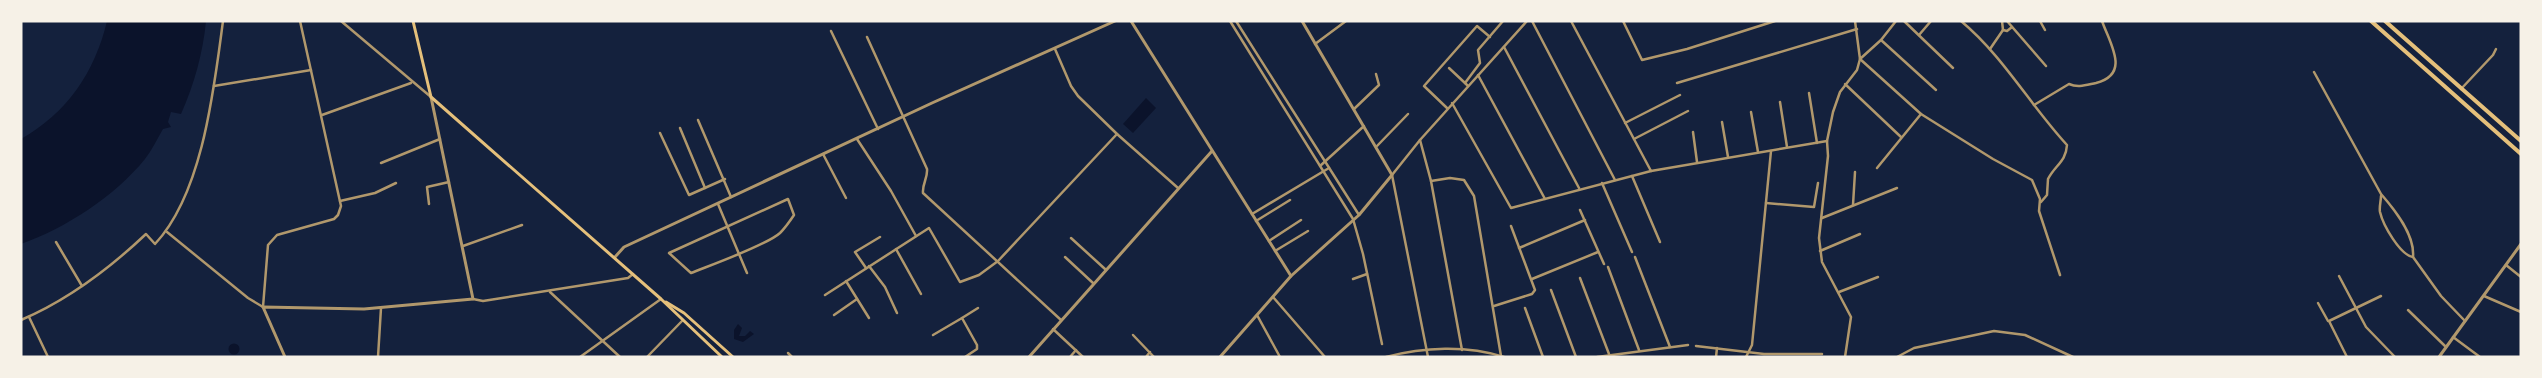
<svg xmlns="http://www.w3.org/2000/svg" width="2542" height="378" font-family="'Zilla Slab',serif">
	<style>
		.water { fill: #0b132b }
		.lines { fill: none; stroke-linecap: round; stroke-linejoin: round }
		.minor { stroke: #b1986c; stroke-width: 2.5 }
		.tertiary { stroke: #b1986c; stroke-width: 3 }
		.secondary { stroke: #e5c07b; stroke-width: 3 }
		.primary { stroke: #e5c07b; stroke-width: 4 }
	</style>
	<rect width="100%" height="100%" fill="#14213d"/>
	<!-- water -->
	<g class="water">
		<path d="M107 21H206C203 53 194 85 181 114L171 112 168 122 171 127 163 129C157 139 152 150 145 159 115 196 66 228 21 244V139C67 113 95 72 107 21Z"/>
		<path d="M1146 98 1156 108 1133 133 1123 124Z"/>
		<path d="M738 324 742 328 739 336H745L750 331 754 334 743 342 734 339V330Z"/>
		<circle cx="234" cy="349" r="5.5"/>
	</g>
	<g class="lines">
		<!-- minor -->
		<g class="minor">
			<path d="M341 21 431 97"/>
			<path d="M1230 21 1353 219 1363 254 1382 344"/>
			<path d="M1236 21 1359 215"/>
			<path d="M1532 21 1615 180"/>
			<path d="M1571 21 1651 171 1827 141"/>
			<path d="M1623 21 1642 60 1687 49 1775 21"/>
			<path d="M1896 21 1881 40 1860 59 1921 114 1993 159 2032 180 2040 199 2039 211 2060 275"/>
			<path d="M1904 21 1953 68"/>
			<path d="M1961 21C2003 56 2030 105 2067 145 2066 162 2055 165 2048 179L2047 195 2041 202"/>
			<path d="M2002 21 2003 30"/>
			<path d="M2007 21 2046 66"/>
			<path d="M2040 21 2045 30"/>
			<path d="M2003 30 2007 31 2012 27"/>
			<path d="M831 31 878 129"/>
			<path d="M1919 35 1931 21"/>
			<path d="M867 37 927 169C928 178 922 184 923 193L1061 320"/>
			<path d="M1881 40 1936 90"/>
			<path d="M1315 44 1346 21"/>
			<path d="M1504 47 1579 188"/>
			<path d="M1055 49 1071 86 1078 96 1117 134 1178 188"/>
			<path d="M1990 49 2003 30"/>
			<path d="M1449 68 1465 83"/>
			<path d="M2314 72 2381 194C2395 210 2415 235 2413 257"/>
			<path d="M1478 75 1545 199"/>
			<path d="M1677 83 1857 29"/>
			<path d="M1845 84 1901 137"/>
			<path d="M214 86 311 70"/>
			<path d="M1468 86 1465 83 1480 63 1478 50 1503 21"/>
			<path d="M2461 89 2493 55 2496 49"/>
			<path d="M1809 93 1817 143"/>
			<path d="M1780 102 1787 147"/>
			<path d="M1452 103 1511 208 1651 171"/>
			<path d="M2034 105 2069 84C2078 88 2086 85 2096 83 2131 74 2110 44 2102 21"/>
			<path d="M1447 108 1424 86 1477 26 1490 37"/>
			<path d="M1354 109 1379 85 1376 74"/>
			<path d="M1751 112 1758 152"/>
			<path d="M322 115 411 83"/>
			<path d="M698 120 731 197"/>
			<path d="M1722 122 1728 157"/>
			<path d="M1625 123 1680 95"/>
			<path d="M680 128 705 188"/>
			<path d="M1693 132 1697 162"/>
			<path d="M660 133 689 195 725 179"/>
			<path d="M857 139 891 191 916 236"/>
			<path d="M1634 139 1688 111"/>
			<path d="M1420 140 1431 181 1462 350"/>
			<path d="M1377 146 1408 114"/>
			<path d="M823 154 846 198"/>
			<path d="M381 163 440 139"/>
			<path d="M1320 166 1364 126"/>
			<path d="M1877 168 1921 114"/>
			<path d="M1632 176 1660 242"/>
			<path d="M1431 181 1450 178 1464 180 1474 196 1501 356"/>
			<path d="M1602 183 1632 252"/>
			<path d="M2381 196C2381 201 2379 207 2380 212 2383 225 2400 255 2413 257L2441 296 2465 321"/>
			<path d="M788 199 794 215C790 221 785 228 780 233 767 245 711 265 691 273L669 253Z"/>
			<path d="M340 201 375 193 396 183"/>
			<path d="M1766 203 1814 207 1818 183"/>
			<path d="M429 204 427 187 449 182"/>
			<path d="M718 204 747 273"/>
			<path d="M1853 205 1855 172"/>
			<path d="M1580 210 1604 264"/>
			<path d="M1252 214 1329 168"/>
			<path d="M1822 218 1897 188"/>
			<path d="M1256 221 1290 200"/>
			<path d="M167 232 248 298 263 307"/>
			<path d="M1071 238 1105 269"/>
			<path d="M1269 241 1301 220"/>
			<path d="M56 242 82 286"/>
			<path d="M463 246 522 225"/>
			<path d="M1519 248 1585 220"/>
			<path d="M896 249 921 294"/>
			<path d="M1275 251 1308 231"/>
			<path d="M1820 251 1860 234"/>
			<path d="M1065 257 1093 283"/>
			<path d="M1635 257 1670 347"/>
			<path d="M2506 265 2521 277"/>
			<path d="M869 266 885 287 897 313"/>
			<path d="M1608 267 1639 350"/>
			<path d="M866 268 855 252 880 237"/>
			<path d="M2339 276 2366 327 2395 357"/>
			<path d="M1580 278 1609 354"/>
			<path d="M1353 279 1367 274"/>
			<path d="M1532 279 1598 252"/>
			<path d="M846 281 869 318"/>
			<path d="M1551 290 1576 357"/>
			<path d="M550 292 620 357"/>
			<path d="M1839 292 1878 277"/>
			<path d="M825 295 929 228 960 282 979 275 998 261 1117 134"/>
			<path d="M2484 296 2521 312"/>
			<path d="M1273 297 1325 357"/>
			<path d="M473 299 483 301 628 278 633 274"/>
			<path d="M2318 303 2328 321"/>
			<path d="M1494 306 1532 294 1535 290 1511 226"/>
			<path d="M263 307 268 245 277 235 334 219 338 215 341 206 300 21"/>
			<path d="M1525 308 1543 357"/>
			<path d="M2408 310 2446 347"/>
			<path d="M834 315 857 299"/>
			<path d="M1257 315 1280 357"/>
			<path d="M29 317 48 357"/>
			<path d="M962 318 978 308"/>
			<path d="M21 320C68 300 109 269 146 234L155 244C203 193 214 88 223 21"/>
			<path d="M1053 329 1083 357"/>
			<path d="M933 335 962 318 977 345V349L965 357"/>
			<path d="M1133 335 1154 357"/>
			<path d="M2453 337 2480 357"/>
			<path d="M1696 346 1764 354H1822"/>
			<path d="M788 353 792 357"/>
			<path d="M378 357 381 308"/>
			<path d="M580 357 661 299"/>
			<path d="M647 357 682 321"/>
			<path d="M1070 357 1076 350"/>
			<path d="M1146 357 1150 352"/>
			<path d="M1386 357C1423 347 1467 345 1504 357"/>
			<path d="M1428 357 1392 175 1420 140 1527 21"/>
			<path d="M1597 357 1688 345"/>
			<path d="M1716 357 1717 348"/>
			<path d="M1746 357 1752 345 1771 151"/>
			<path d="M1845 357 1851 317 1822 262 1819 238 1828 156 1827 141 1833 112 1840 92 1857 70 1860 59 1855 21"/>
			<path d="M1897 357 1914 348 1994 331 2025 335 2073 357"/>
			<path d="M2347 357 2329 321 2381 296"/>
		</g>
		<!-- tertiary -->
		<g class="tertiary">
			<path d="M1131 21 1291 276"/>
			<path d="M615 257 624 247 932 103 1115 21"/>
			<path d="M285 357 263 307 364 309 473 299 431 97"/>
			<path d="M1029 357 1212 151"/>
			<path d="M1220 357 1291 276 1359 215 1392 175 1302 21"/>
			<path d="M2439 357 2521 244"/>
		</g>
		<!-- secondary -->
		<g class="secondary">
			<path d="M413 21 431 97 661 299 722 357"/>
			<path d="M666 302 684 313 733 357"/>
		</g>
		<!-- primary -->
		<g class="primary">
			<path d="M2371 21 2521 154"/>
			<path d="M2385 21 2521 141"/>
		</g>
	</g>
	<!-- border -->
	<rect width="2542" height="378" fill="none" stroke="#f6f1e7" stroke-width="45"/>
</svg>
